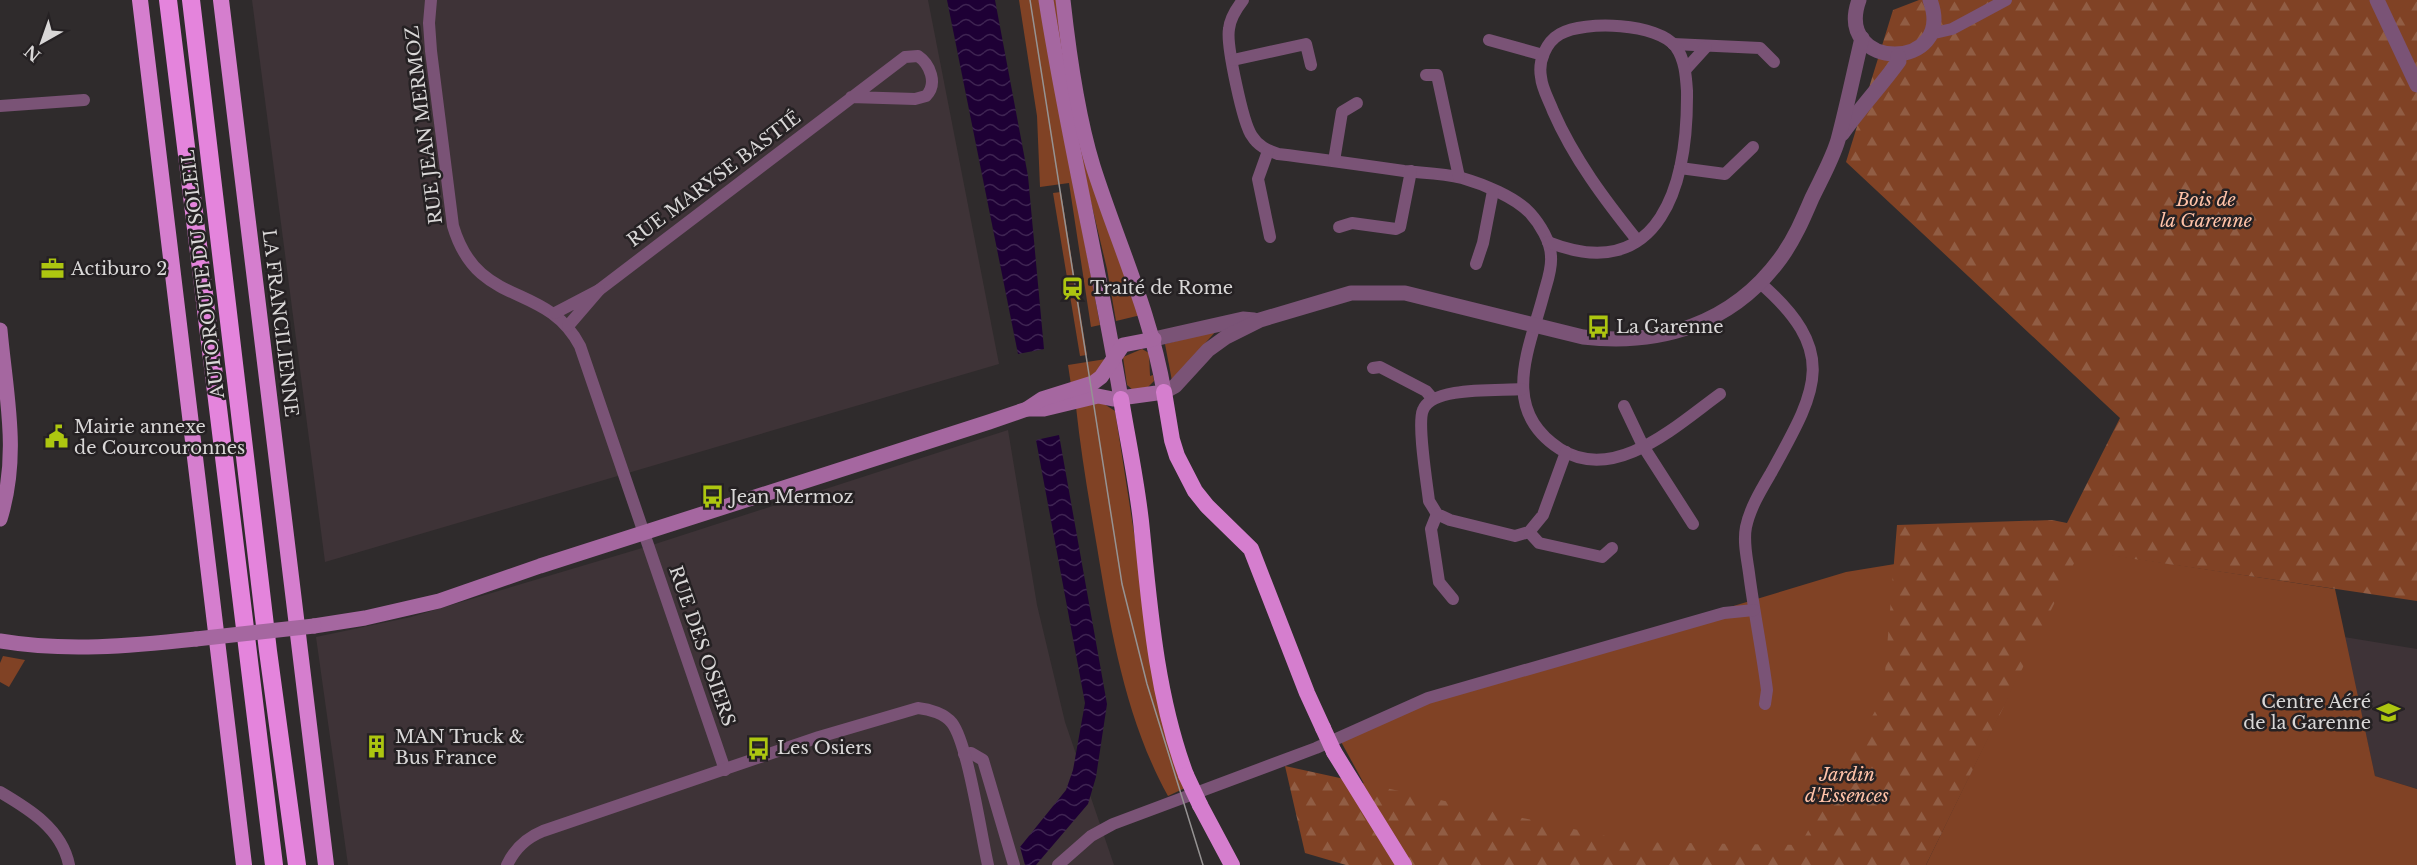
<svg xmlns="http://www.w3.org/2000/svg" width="2417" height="865" font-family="'Libre Baskerville',serif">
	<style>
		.built { fill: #3e3337 }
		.green { fill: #804225 }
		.forest { fill: url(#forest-firs) }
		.water { fill: url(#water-waves) }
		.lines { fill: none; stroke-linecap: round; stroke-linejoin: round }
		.minor { stroke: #7a5376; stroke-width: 12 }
		.tertiary { stroke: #7a5376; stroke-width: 15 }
		.secondary { stroke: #a567a0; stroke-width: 15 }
		.trunk { stroke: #d57ece; stroke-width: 16 }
		.motorway { stroke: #e484dc; stroke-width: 18 }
		.tram { stroke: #969393; stroke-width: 1.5 }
		.secondary-bridge { stroke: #a567a0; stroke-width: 15 }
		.trunk-bridge { stroke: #d57ece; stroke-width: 16 }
		.labels { text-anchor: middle; stroke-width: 5; stroke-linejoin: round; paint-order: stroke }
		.street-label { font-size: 18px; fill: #d9d7d7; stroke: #252123 }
		.park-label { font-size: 18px; font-style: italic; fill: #ffc2a8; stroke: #252123 }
		.poi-label { font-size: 18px; fill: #d9d7d7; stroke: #252123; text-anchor: start }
	</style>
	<defs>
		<pattern id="forest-firs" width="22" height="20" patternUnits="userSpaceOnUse" patternTransform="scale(1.5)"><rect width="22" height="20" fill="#804225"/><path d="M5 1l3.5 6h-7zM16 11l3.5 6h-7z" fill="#915d44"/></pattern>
		<pattern id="water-waves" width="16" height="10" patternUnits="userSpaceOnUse" patternTransform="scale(1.5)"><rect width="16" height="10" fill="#1e0035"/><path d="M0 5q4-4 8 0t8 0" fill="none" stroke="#3e2452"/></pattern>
	</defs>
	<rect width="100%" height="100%" fill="#2f2b2c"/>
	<!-- built -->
	<g class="built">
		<path d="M252 0H928L999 364 325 562Z"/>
		<path d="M1008 430 1037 605 1065 722 1114 865H348L316 637 411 617 649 546Z"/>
		<path d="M2344 637 2417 649V789L2375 776Z"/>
	</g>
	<!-- green -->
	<g class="green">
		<path d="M1019 0H1040L1100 325 1091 327 1069 183 1040 187 1037 116Z"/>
		<path d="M1051 0H1058L1061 27 1141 315 1116 321 1107 269 1072 123Z"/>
		<path d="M1061 192 1087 355 1080 356 1053 193Z"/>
		<path d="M1216 331 1172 381 1165 344Z"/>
		<path d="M1142 349 1149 353 1150 376 1153 375 1154 381 1148 387 1133 390 1127 385 1123 357Z"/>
		<path d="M1106 359 1096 374 1071 385 1068 365Z"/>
		<path d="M1101 402 1115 411 1154 661 1185 788 1168 796C1126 720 1111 632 1097 547 1089 500 1081 454 1076 407Z"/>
		<path d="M2047 539 1897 865H1424L1380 813 1339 738 1428 698 1846 572Z"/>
		<path d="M2079 550 2335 589 2375 776 2417 789V865H1926Z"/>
		<path d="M3 656 25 660 9 687 0 682V663Z"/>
	</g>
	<!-- forest -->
	<path class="forest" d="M1919 0H2417V601L2080 551 1926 865H1346L1305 853 1285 766 1633 842 1800 845 1883 697 1897 525 2052 520 2067 523 2120 418 1846 162 1893 10Z"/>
	<!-- water -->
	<g class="water">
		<path d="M947 0H995L1028 176 1044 349 1018 354Z"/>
		<path d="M1059 435 1107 704 1096 777 1088 804 1036 865H1025L1020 847 1066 790 1073 770 1085 703 1036 440Z"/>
	</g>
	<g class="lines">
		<!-- minor -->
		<g class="minor">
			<path d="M431 0 429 23 431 51 453 226C478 310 545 280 580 346L725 770"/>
			<path d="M1243 0C1236 9 1230 18 1229 29 1226 44 1243 124 1252 136 1258 146 1267 150 1278 154 1320 159 1362 165 1404 171 1423 173 1443 173 1462 178 1483 184 1515 197 1530 213 1540 224 1551 242 1551 257 1552 269 1547 282 1544 293 1530 348 1498 409 1560 449 1615 484 1677 425 1720 394"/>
			<path d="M1930 34 1952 29 2006 0"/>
			<path d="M1489 40 1543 55"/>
			<path d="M1673 44 1760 48 1774 62"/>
			<path d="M1233 60 1306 44 1311 65"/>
			<path d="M1686 69 1706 47"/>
			<path d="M1426 75H1437L1459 177"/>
			<path d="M0 106 84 100"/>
			<path d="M1268 151 1258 179 1270 237"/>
			<path d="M1334 161 1342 112 1357 103"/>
			<path d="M1680 168 1725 174 1753 147"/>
			<path d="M1339 227 1352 223 1396 229 1400 227 1411 171"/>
			<path d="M1548 242C1662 287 1688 181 1687 91 1686 76 1685 60 1676 47 1658 23 1585 20 1560 34 1546 42 1538 61 1541 77 1542 89 1549 100 1553 111 1574 159 1605 200 1637 240"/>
			<path d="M1476 264 1483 243 1493 191"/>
			<path d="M1759 282C1841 353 1816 391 1771 473 1761 490 1750 508 1746 527 1743 542 1747 558 1749 573 1754 612 1762 651 1767 690L1765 704"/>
			<path d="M599 290 905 57 918 56C930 64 938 84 926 96L915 99 851 97"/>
			<path d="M555 313 599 290 568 326"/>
			<path d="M1373 368 1380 367 1426 391 1432 398"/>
			<path d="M1522 389C1499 391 1432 386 1423 410 1417 423 1427 484 1429 501L1437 514 1450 520 1515 536 1529 532 1543 515 1566 452"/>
			<path d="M1624 406 1643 446 1693 524"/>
			<path d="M1437 514 1431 529 1439 582 1453 599"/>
			<path d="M1529 532 1539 543 1602 557 1612 548"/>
			<path d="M964 754 971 753 983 760 1014 865"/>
			<path d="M0 792C29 809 62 829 69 865"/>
			<path d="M507 865C515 848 526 838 543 831L819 737 918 708C930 709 945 714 952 723 968 744 981 835 988 865"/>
			<path d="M1058 865 1091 836 1113 824 1316 748 1428 698 1724 613 1754 610"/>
		</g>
		<!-- tertiary -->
		<g class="tertiary">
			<path d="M1859 0C1833 72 1957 72 1930 0"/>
			<path d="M2377 0 2417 85"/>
			<path d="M1842 134C1860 108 1881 86 1899 61L1898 56"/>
			<path d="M1154 339 1243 319 1254 320"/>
			<path d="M1164 392 1175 386 1208 350 1226 337 1260 320 1351 293H1405L1583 337C1661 346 1732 324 1780 259 1794 240 1803 219 1812 198 1821 179 1832 160 1838 140 1847 106 1854 72 1862 38"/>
		</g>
		<!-- secondary -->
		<g class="secondary">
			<path d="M1046 0C1067 134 1099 265 1121 399"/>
			<path d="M0 330C6 396 20 454 0 519"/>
			<path d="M1027 409H1044L1098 396 1113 399 1164 392C1151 313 1117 242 1093 166 1077 114 1069 55 1063 0"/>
			<path d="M314 626 365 618 439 601 540 566 989 422 1027 409 1042 399 1093 383 1101 377 1123 345 1154 339"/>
			<path d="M0 641C65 652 131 646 196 639"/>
		</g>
		<!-- trunk -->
		<g class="trunk">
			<path d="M140 0 244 865"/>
			<path d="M221 0 326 865"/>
			<path d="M1164 392 1172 440 1177 456 1195 491 1207 506 1251 549 1307 693 1323 728"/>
			<path d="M1121 399C1128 442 1138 487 1142 531 1150 613 1157 697 1186 775"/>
			<path d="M1334 752 1404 865"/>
			<path d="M1200 805 1232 865"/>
		</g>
		<!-- motorway -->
		<g class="motorway">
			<path d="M168 0 274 865"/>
			<path d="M191 0 268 651 297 865"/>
		</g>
		<!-- tram -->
		<path class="tram" d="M1030 0 1122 584 1147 684 1203 865"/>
		<!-- secondary-bridge -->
		<path class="secondary-bridge" d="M196 639 314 626"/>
		<!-- trunk-bridge -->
		<g class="trunk-bridge">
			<path d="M1323 728 1334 752"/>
			<path d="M1186 775 1200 805"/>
		</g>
	</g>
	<!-- icons -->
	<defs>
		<symbol id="office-bare" viewBox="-9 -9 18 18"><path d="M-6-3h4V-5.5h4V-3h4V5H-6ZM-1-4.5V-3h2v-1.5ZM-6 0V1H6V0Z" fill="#adc610" stroke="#252123" stroke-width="2.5" paint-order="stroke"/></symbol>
		<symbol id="station-bare" viewBox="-9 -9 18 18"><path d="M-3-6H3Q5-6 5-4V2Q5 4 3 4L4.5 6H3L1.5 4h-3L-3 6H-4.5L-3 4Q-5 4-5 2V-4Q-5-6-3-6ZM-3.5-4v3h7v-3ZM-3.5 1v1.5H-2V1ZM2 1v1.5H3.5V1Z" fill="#adc610" stroke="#252123" stroke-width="2.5" paint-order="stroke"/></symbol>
		<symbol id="bus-bare" viewBox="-9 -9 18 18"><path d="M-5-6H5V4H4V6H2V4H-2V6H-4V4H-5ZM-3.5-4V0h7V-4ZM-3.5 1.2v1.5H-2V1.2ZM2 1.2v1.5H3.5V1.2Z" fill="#adc610" stroke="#252123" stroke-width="2.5" paint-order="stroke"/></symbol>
		<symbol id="civic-bare" viewBox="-9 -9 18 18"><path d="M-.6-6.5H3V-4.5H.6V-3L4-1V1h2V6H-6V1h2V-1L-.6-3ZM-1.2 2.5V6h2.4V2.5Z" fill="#adc610" stroke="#252123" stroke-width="2.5" paint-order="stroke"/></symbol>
		<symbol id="school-bare" viewBox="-9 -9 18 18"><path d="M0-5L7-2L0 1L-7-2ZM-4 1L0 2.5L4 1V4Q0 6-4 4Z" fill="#adc610" stroke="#252123" stroke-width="2.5" paint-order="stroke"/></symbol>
		<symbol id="building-bare" viewBox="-9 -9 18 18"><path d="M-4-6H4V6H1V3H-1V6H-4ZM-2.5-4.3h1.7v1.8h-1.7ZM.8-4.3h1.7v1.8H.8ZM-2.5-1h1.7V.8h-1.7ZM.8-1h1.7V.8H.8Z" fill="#adc610" stroke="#252123" stroke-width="2.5" paint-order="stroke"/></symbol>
	</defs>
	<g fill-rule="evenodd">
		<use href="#office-bare" x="36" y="252" width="33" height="33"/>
		<use href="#station-bare" x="1056" y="272" width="33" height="33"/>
		<use href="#bus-bare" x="1582" y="310" width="33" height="33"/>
		<use href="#civic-bare" x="40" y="420" width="33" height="33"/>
		<use href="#bus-bare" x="696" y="480" width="33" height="33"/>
		<use href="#school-bare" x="2372" y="696" width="33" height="33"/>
		<use href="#building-bare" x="360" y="730" width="33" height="33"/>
		<use href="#bus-bare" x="742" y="732" width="33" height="33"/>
	</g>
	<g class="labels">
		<!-- street labels -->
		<g class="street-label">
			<text transform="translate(424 125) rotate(-97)" y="6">RUE JEAN MERMOZ</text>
			<text transform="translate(714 179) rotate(-37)" y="6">RUE MARYSE BASTIÉ</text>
			<text transform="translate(203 274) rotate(-97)" y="6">AUTOROUTE DU SOLEIL</text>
			<text transform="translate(280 323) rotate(83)" y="6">LA FRANCILIENNE</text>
			<text transform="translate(702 646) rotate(71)" y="6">RUE DES OSIERS</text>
		</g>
		<!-- park labels -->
		<g class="park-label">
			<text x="2206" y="206">Bois de<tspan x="2206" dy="21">la Garenne</tspan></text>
			<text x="1847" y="781">Jardin<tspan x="1847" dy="21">d'Essences</tspan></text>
		</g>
		<!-- poi labels -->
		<g class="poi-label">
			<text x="71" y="275">Actiburo 2</text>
			<text x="1090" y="294">Traité de Rome</text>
			<text x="1616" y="333">La Garenne</text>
			<text x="74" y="433">Mairie annexe<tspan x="74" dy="21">de Courcouronnes</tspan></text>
			<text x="730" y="503">Jean Mermoz</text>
			<text x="2371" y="708" text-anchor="end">Centre Aéré<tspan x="2371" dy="21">de la Garenne</tspan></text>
			<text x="395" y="743">MAN Truck &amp;<tspan x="395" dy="21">Bus France</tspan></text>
			<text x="777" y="754">Les Osiers</text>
		</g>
	</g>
	<!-- north arrow -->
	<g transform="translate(42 42) rotate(220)" stroke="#252123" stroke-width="4.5" paint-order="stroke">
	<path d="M0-4.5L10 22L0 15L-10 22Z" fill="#d9d7d7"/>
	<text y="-9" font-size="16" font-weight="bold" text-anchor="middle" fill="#d9d7d7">N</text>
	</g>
</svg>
